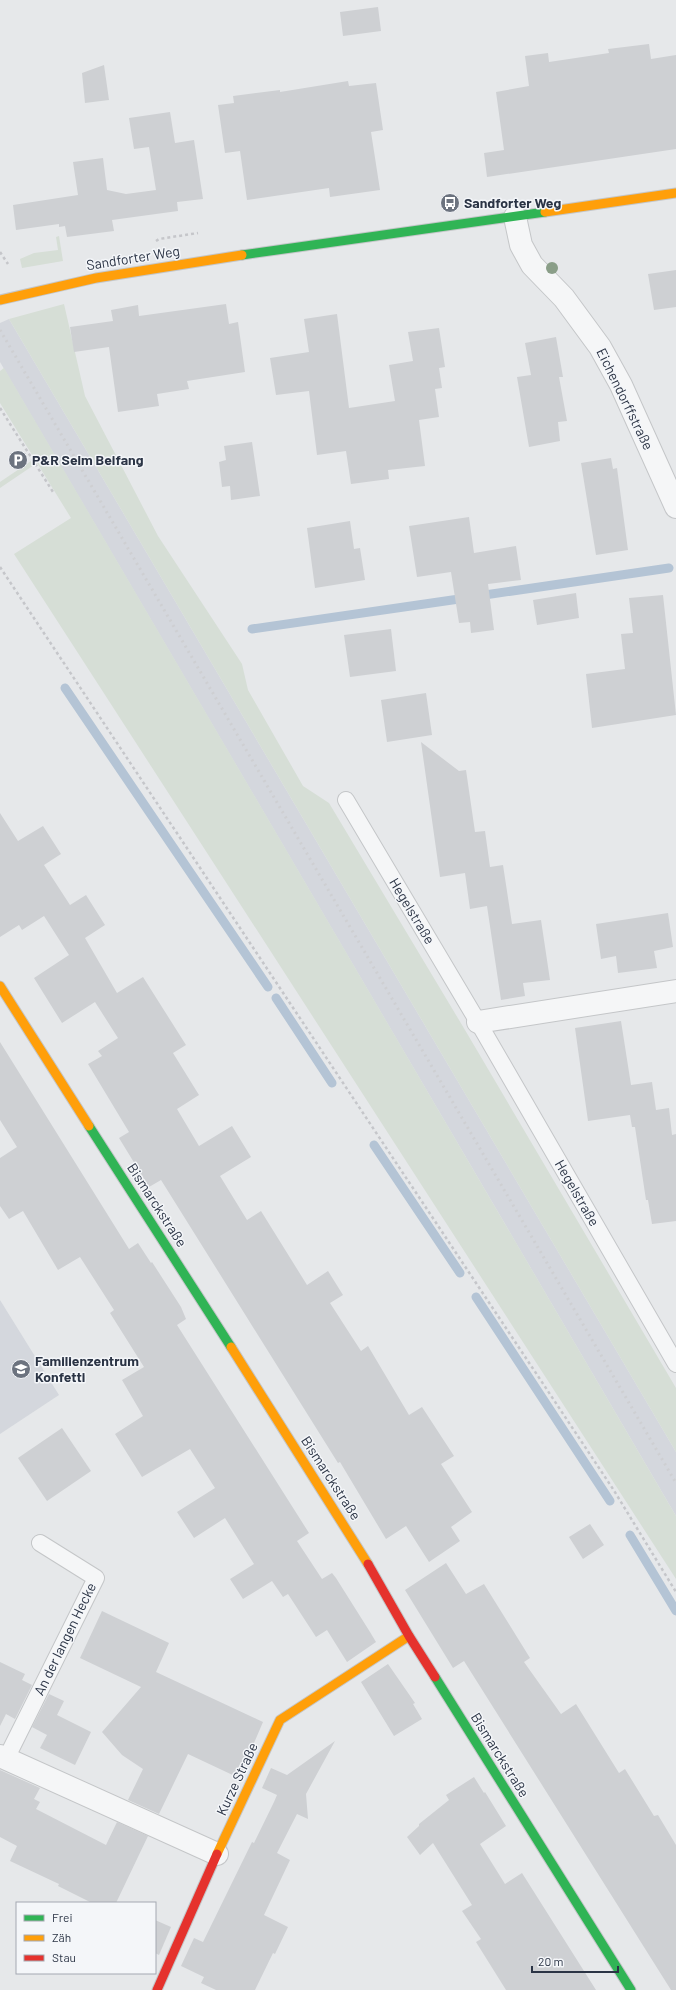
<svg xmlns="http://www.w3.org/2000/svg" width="676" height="1990" font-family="Barlow,sans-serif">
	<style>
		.built { fill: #d4d7dd }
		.green { fill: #d6ded6 }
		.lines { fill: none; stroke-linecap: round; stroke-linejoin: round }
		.stream { stroke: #b4c4d5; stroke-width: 9 }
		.building { fill: #ced0d3 }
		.lane-casing { stroke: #c4c6c8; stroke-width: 18 }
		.street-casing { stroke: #c4c6c8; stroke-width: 24 }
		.fast-casing { stroke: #c4c6c8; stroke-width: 11 }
		.slow-casing { stroke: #c4c6c8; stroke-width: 11 }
		.jam-casing { stroke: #c4c6c8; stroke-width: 11 }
		.path { stroke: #c5c6ca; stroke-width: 2.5; stroke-dasharray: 3 3; stroke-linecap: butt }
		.lane { stroke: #f5f6f7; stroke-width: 16 }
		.street { stroke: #f5f6f7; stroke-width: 22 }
		.fast { stroke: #30b455; stroke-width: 9 }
		.slow { stroke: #ff9f0a; stroke-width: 9 }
		.jam { stroke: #e5322d; stroke-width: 9 }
		.rail { stroke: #cecfd2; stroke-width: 3; stroke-dasharray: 2 4; stroke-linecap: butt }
		.tree { fill: #8a9e88 }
		.labels { text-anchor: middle; stroke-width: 3; stroke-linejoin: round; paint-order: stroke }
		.poi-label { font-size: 14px; font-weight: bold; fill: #2b3445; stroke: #f4f6f9; text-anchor: start }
		.street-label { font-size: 14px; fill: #2b3445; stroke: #f4f6f9 }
	</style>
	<rect width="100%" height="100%" fill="#e6e8ea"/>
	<!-- built -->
	<g class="built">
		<path d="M9 319 676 1452V1516L0 362V323Z"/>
		<path d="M0 1300 59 1395 0 1434Z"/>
	</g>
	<!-- green -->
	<g class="green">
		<path d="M59 236 63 261 22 268 20 259 34 253 58 250 56 237Z"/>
		<path d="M64 304 85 396 158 536 242 664 248 690 303 786 329 803 465 1030 676 1388V1452L9 319Z"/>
		<path d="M4 368 676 1516V1579L14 554 71 518 0 403V371Z"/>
		<path d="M31 461 34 465 0 488V482Z"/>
	</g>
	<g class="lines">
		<!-- stream -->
		<g class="stream">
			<path d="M478 596 669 568"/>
			<path d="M252 629 466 598"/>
			<path d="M65 688 268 987"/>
			<path d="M276 998 332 1083"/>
			<path d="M374 1145 460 1273"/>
			<path d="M476 1297 610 1501"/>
			<path d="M630 1535 676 1611"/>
		</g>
	</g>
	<!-- building -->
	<g class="building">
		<path d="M378 7 381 31 343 36 340 12Z"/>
		<path d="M649 44 651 59 676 55V149L487 177 484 153 504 150 496 92 529 86 525 56 548 53 549 62 609 53 608 49Z"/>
		<path d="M104 65 109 100 85 103 82 73Z"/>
		<path d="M348 81 349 86 376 83 383 130 371 132 380 190 330 197 329 188 247 200 240 151 225 153 218 105 234 103 233 96 280 90V92Z"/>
		<path d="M170 112 175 143 194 140 203 199 177 202 178 211 112 220 114 231 67 237 65 226 59 227V224L16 230 13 205 78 195 73 162 103 158 107 190 126 194 156 190 149 147 134 149 129 118Z"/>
		<path d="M676 270V307L654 310 648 274Z"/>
		<path d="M226 304 229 324 238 322 245 372 187 381 189 389 157 394 159 406 118 412 109 347 74 352 70 327 113 321 111 310 138 305 139 316Z"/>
		<path d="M337 314 349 408 395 401 389 365 413 361 408 332 439 328 445 367 439 368 442 388 435 389 439 417 419 420 425 466 388 470 389 479 351 484 346 451 317 455 309 391 276 395 270 358 309 352 304 319Z"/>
		<path d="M556 337 563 377H559L567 421 558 422 560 441 529 447 517 377 531 375 525 343Z"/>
		<path d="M252 442 260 496 231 500 230 486 222 487 219 462 226 460 224 446Z"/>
		<path d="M611 458 613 469 617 468 628 550 596 555 581 463Z"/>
		<path d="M469 517 474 553 516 546 521 580 488 584 494 630 471 633 470 622 459 623 451 572 417 577 409 526Z"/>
		<path d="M350 521 354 549 360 548 365 580 315 588 307 528Z"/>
		<path d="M576 593 579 618 537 625 533 600Z"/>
		<path d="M663 595 676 715 592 728 586 674 625 669 621 634 633 633 629 598Z"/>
		<path d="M391 629 396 671 350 677 344 635Z"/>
		<path d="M426 693 432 735 387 742 381 700Z"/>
		<path d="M421 742 459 771 466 770 475 832 485 831 490 867 503 865 512 924 541 920 550 980 523 983 525 996 501 1000 487 906 470 909 465 873 440 877Z"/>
		<path d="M0 813 18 841 43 826 61 854 44 865 70 905 86 895 105 925 85 938 117 993 143 977 186 1045 173 1053 199 1095 177 1109 199 1146 232 1126 251 1157 220 1176 247 1220 261 1211 307 1285 328 1271 343 1295 330 1303 361 1351 368 1346 409 1415 422 1407 454 1456 441 1464 472 1512 451 1527 460 1541 429 1562 406 1526 386 1539 340 1462 338 1463 161 1180 149 1187 119 1138 129 1132 88 1064 102 1056 98 1051 118 1038 95 1002 62 1023 34 978 69 955 44 916 22 930 19 925 0 937Z"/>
		<path d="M668 913 673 947 654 951 657 968 618 973 616 956 601 959 596 924Z"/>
		<path d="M621 1021 631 1085 652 1082 656 1110 669 1108 672 1135 676 1134V1221L652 1224 648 1200H646L635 1127H632L630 1115 588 1121 575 1028Z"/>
		<path d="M0 1042 129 1249 138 1243 151 1263 152 1262 181 1307 186 1319 177 1325 309 1533 297 1541 322 1579 332 1573 336 1578 370 1632 376 1642 347 1662 327 1630 316 1637 288 1594 283 1597 272 1581 243 1599 230 1579 254 1564 225 1518 194 1538 177 1512 215 1488 190 1449 142 1477 115 1434 143 1416 122 1380 144 1367 110 1313 114 1310 80 1257 58 1270 23 1211 9 1219 0 1206V1158L17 1147 0 1120Z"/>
		<path d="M62 1428 91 1471 47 1501 18 1458Z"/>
		<path d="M590 1524 604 1545 583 1559 569 1537Z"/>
		<path d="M446 1563 466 1594 484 1584 530 1658 524 1662 561 1714 576 1704 619 1773 625 1769 654 1816 658 1815 676 1845V1990H671L464 1661 453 1668 405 1590Z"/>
		<path d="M102 1611 169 1643 156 1672 263 1722 239 1778 188 1754 159 1814 128 1800 143 1769 122 1755 102 1732 141 1687 80 1658Z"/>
		<path d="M0 1662 25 1674 22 1680 32 1685 15 1719 6 1714 0 1726Z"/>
		<path d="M388 1664 415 1703 413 1704 422 1719 394 1736 361 1682Z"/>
		<path d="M49 1694 64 1701 57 1715 91 1732 75 1765 40 1748 47 1735 32 1727Z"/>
		<path d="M335 1741 306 1794 308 1819 297 1814 277 1853 290 1860 264 1915 288 1927 275 1954 273 1953 255 1990H216L201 1983 204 1977 181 1966 194 1938 203 1942 252 1842 254 1843 274 1802 277 1795 262 1788 271 1768 287 1775Z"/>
		<path d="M0 1770 40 1788 34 1799 40 1802 36 1809 106 1845 117 1822 148 1836 116 1903H92L58 1886 59 1884 10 1861 17 1846 0 1837Z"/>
		<path d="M474 1777 484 1793 485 1792 506 1826 480 1844 505 1884 522 1873 596 1990H506L476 1942 481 1939 462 1911 472 1905 433 1843 420 1855 407 1837 419 1826V1824L449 1800 446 1795Z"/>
		<path d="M155 1920 171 1927 159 1955 155 1953Z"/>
	</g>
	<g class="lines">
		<defs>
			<g id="lane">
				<path d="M346 800 478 1022 676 1364"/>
				<path d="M6 1759 96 1578 40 1543"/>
			</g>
			<g id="street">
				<path d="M515 217 521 245 532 265 564 298 600 347 621 385 676 507"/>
				<path d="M478 1022 676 991"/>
				<path d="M0 1756 217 1854"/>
			</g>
			<g id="fast">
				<path d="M242 255 545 212"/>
				<path d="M89 1126 231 1347"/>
				<path d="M435 1677 631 1990"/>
			</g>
			<g id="slow">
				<path d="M545 212 676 193"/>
				<path d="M0 300 96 278 242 255"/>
				<path d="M0 986 89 1126"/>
				<path d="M231 1347 368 1564"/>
				<path d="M217 1854 280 1720 409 1636"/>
			</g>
			<g id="jam">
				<path d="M368 1564 409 1636 435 1677"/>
				<path d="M157 1990 217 1854"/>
			</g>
		</defs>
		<!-- lane casing -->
		<use href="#lane" class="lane-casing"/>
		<!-- street casing -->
		<use href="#street" class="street-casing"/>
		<!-- fast casing -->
		<use href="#fast" class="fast-casing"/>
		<!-- slow casing -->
		<use href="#slow" class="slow-casing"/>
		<!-- jam casing -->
		<use href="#jam" class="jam-casing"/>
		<!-- path -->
		<g class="path">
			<path d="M156 241 159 239 198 233"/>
			<path d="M0 252 8 264"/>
			<path d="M0 408 53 492"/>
			<path d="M0 567 613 1489 676 1592"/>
		</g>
		<!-- lane -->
		<use href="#lane" class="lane"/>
		<!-- street -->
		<use href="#street" class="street"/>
		<!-- fast -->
		<use href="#fast" class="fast"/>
		<!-- slow -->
		<use href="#slow" class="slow"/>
		<!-- jam -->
		<use href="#jam" class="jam"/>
		<!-- rail -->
		<path class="rail" d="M0 330 676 1483"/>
	</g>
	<!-- trees -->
	<circle class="tree" cx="552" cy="268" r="6"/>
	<!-- icons -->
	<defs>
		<symbol id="bus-disc" viewBox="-11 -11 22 22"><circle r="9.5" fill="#6c737f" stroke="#f4f6f9"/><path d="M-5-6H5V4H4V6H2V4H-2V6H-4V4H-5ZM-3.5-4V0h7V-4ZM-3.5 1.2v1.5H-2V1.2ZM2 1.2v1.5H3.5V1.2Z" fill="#fff"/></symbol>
		<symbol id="parking-disc" viewBox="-11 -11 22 22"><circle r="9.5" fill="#6c737f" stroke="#f4f6f9"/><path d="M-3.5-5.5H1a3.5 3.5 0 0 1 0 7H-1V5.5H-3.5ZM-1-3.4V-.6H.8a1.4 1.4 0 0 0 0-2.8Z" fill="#fff"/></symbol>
		<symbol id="school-disc" viewBox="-11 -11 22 22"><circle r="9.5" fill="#6c737f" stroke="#f4f6f9"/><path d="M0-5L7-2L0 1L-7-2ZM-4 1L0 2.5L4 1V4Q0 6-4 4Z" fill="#fff"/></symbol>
	</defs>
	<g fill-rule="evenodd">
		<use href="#bus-disc" x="439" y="192" width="22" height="22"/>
		<use href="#parking-disc" x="7" y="449" width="22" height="22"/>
		<use href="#school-disc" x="10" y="1358" width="22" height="22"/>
	</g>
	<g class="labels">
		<!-- poi labels -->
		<g class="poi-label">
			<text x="464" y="208">Sandforter Weg</text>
			<text x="32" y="465">P&amp;R Selm Beifang</text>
			<text x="35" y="1366">Familienzentrum<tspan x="35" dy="16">Konfetti</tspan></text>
		</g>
		<!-- street labels -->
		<g class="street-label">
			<text transform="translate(133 258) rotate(-9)" y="5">Sandforter Weg</text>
			<text transform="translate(625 399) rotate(64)" y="5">Eichendorffstraße</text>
			<text transform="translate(412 911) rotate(59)" y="5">Hegelstraße</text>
			<text transform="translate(577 1193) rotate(60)" y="5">Hegelstraße</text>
			<text transform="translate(157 1205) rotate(57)" y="5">Bismarckstraße</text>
			<text transform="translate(331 1478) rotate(57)" y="5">Bismarckstraße</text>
			<text transform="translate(65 1639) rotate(-64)" y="5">An der langen Hecke</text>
			<text transform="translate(500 1755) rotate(58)" y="5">Bismarckstraße</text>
			<text transform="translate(237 1779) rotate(-65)" y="5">Kurze Straße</text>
		</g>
	</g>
	<!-- legend -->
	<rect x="16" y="1902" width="140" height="72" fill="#f4f6f9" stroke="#a4a8b1"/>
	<rect x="24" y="1915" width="20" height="6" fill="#30b455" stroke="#a4a8b1"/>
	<text x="52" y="1922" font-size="12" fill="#2b3445">Frei</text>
	<rect x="24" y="1935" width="20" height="6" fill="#ff9f0a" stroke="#a4a8b1"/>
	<text x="52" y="1942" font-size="12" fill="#2b3445">Zäh</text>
	<rect x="24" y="1955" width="20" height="6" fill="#e5322d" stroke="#a4a8b1"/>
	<text x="52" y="1962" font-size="12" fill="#2b3445">Stau</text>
	<!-- scale -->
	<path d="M532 1966v6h86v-6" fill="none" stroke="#2b3445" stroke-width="2"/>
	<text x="538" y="1966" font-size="12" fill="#2b3445" stroke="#f4f6f9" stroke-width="3" paint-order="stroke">20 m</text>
</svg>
